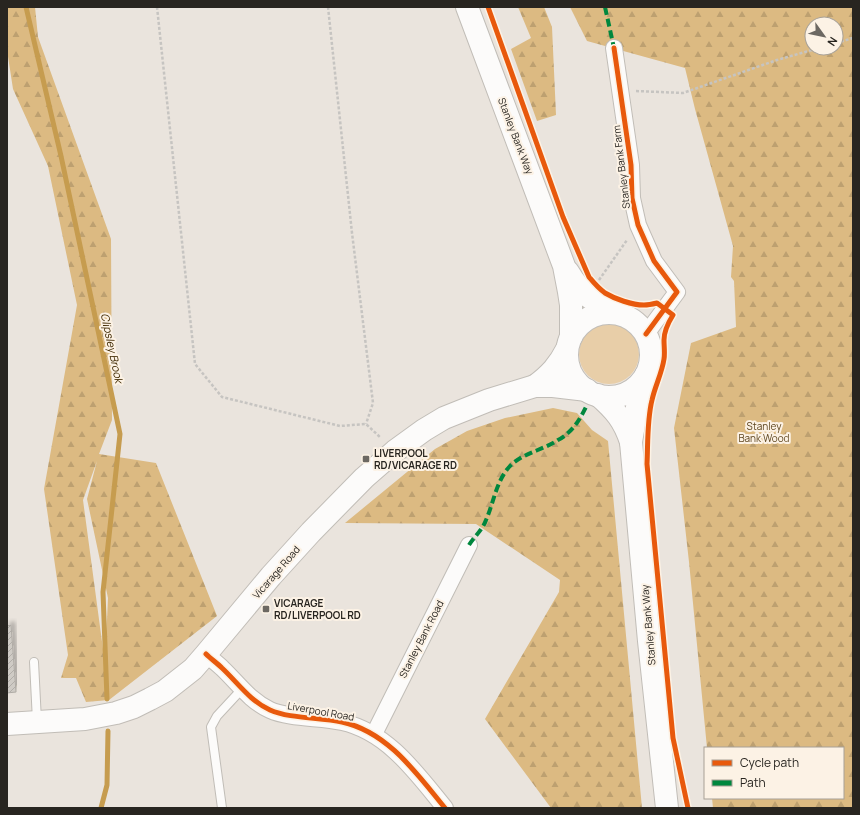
<svg xmlns="http://www.w3.org/2000/svg" width="860" height="815" font-family="Manrope,sans-serif">
	<style>
		.green { fill: #e8cea8 }
		.forest { fill: url(#forest-firs); fill-rule: evenodd }
		.lines { fill: none; stroke-linecap: round; stroke-linejoin: round }
		.stream { stroke: #c69c4f; stroke-width: 5 }
		.building { fill: url(#building-hatch); stroke: #afaba5; filter: url(#shadow) }
		.lane-casing { stroke: #c1bdb7; stroke-width: 10 }
		.street-casing { stroke: #c1bdb7; stroke-width: 18 }
		.primary-casing { stroke: #c1bdb7; stroke-width: 24 }
		.highway-casing { stroke: #c1bdb7; stroke-width: 24 }
		.path { stroke: #c6c4c1; stroke-width: 2.5; stroke-dasharray: 3 2; stroke-linecap: butt }
		.lane { stroke: #fcfbfa; stroke-width: 8 }
		.street { stroke: #fcfbfa; stroke-width: 16 }
		.primary { stroke: #fcfbfa; stroke-width: 22 }
		.highway { stroke: #fcfbfa; stroke-width: 22 }
		.quiet { stroke: #00873e; stroke-width: 4; stroke-dasharray: 8 4; stroke-linecap: butt }
		.cycleway-casing { stroke: #fcf2e5; stroke-width: 8 }
		.cycleway { stroke: #e8590c; stroke-width: 5 }
		.poi-dot { fill: #6c6862; stroke: #fcf2e5; stroke-width: 1.5 }
		.labels { text-anchor: middle; stroke-width: 4; stroke-linejoin: round; paint-order: stroke }
		.street-label { font-size: 10px; fill: #282520; stroke: #fcf2e5 }
		.park-label { font-size: 10px; fill: #604822; stroke: #fcf2e5 }
		.poi-label { font-size: 10px; font-weight: bold; fill: #282520; stroke: #fcf2e5; text-anchor: start }
		.water-label { font-size: 11px; font-style: italic; fill: #3f2800; stroke: #fcf2e5 }
	</style>
	<defs>
		<pattern id="forest-firs" width="22" height="20" patternUnits="userSpaceOnUse"><rect width="22" height="20" fill="#dcba82"/><path d="M5 1l3.5 6h-7zM16 11l3.5 6h-7z" fill="#bda070"/></pattern>
		<pattern id="building-hatch" width="6" height="6" patternUnits="userSpaceOnUse"><rect width="6" height="6" fill="#cfcbc5"/><path d="M-1 1l2-2M0 6l6-6M5 7l2-2" fill="none" stroke="#b2aea9"/></pattern>
		<filter id="shadow"><feDropShadow dx="3.5" dy="-3.5" stdDeviation="2" flood-color="#0004"/></filter>
	</defs>
	<rect width="100%" height="100%" fill="#eae4dd"/>
	<!-- green -->
	<circle class="green" cx="609" cy="354" r="30"/>
	<!-- forest -->
	<g class="forest">
		<path d="M7 7H35L38 37 111 239 112 420 99 454 156 463 217 616 109 700 86 702 76 678H61L68 655 44 489 77 305 48 166 13 89 7 50ZM97 461 87 499 108 598 105 664 83 500Z"/>
		<path d="M518 7H544L552 27 556 115 537 121 511 49 531 38Z"/>
		<path d="M570 7H853V808H713L712 798H843V748H707L689 562 674 428 691 343 736 327 734 281 731 277 733 246 695 109 685 68 587 41ZM812 24H836V48H812Z"/>
		<path d="M553 408 577 413 592 430 608 441 642 808H551L485 719 559 592 560 580 476 524 345 523 435 449 467 431 505 418Z"/>
	</g>
	<g class="lines">
		<!-- stream -->
		<g class="stream">
			<path d="M26 7 61 156 120 434 103 592 107 699"/>
			<path d="M101 808 107 785 108 731"/>
		</g>
	</g>
	<!-- building -->
	<path class="building" d="M11 625 16 692 7 693V626Z"/>
	<g class="lines">
		<defs>
			<g id="lane">
				<path d="M34 662 37 721"/>
				<path d="M222 808 211 727 217 716 242 689"/>
			</g>
			<g id="street">
				<path d="M614 48 631 165 632 198 638 225 654 261 677 292 646 334"/>
				<path d="M206 654C211 659 217 663 222 668 238 683 250 701 270 710 290 719 320 717 342 722 388 732 417 774 445 808"/>
				<path d="M374 734 469 545"/>
			</g>
			<g id="primary">
				<path d="M535 386C550 375 559 365 567 349"/>
				<path d="M7 724 85 719 116 713 134 707 150 699 165 691 193 669 206 654 271 576 311 532 364 478 395 451 424 430 444 418 489 400 535 386H553L587 390"/>
			</g>
			<g id="highway">
				<path d="M467 7 564 266 569 292 571 305V337"/>
				<path d="M568 272C583 297 593 301 619 313"/>
				<circle cx="609" cy="355" r="42"/>
				<path d="M598 395C615 410 624 420 631 442L649 641 667 808"/>
				<path d="M631 442 637 407 646 375"/>
			</g>
		</defs>
		<!-- lane casing -->
		<use href="#lane" class="lane-casing"/>
		<!-- street casing -->
		<use href="#street" class="street-casing"/>
		<!-- primary casing -->
		<use href="#primary" class="primary-casing"/>
		<!-- highway casing -->
		<use href="#highway" class="highway-casing"/>
		<!-- path -->
		<g class="path">
			<path d="M157 7 195 364 222 397 340 426 366 424 381 438"/>
			<path d="M328 7 352 233 373 403 366 424"/>
			<path d="M836 43 853 38"/>
			<path d="M636 91 683 93 777 60 819 48"/>
			<path d="M599 280 627 240"/>
		</g>
		<!-- lane -->
		<use href="#lane" class="lane"/>
		<!-- street -->
		<use href="#street" class="street"/>
		<!-- primary -->
		<use href="#primary" class="primary"/>
		<!-- highway -->
		<use href="#highway" class="highway"/>
		<!-- quiet -->
		<g class="quiet">
			<path d="M605 7 614 48"/>
			<path d="M469 545C474 537 483 529 486 520 494 502 496 481 510 466 523 453 543 450 558 440 573 432 580 419 587 405"/>
		</g>
		<defs>
			<g id="cycleway">
				<path d="M488 7 563 217 589 277C594 283 598 288 605 293 615 299 632 305 644 305 648 305 653 304 657 303L673 315C668 323 664 331 664 340 664 347 665 353 664 359 662 373 655 386 652 400 647 420 648 442 647 464L673 738 688 808"/>
				<path d="M614 48 631 165 632 198 638 225 654 261 677 292 646 334"/>
				<path d="M206 654C211 659 217 663 222 668 238 683 250 701 270 710 290 719 320 717 342 722 388 732 417 774 445 808"/>
			</g>
		</defs>
		<!-- cycleway casing -->
		<use href="#cycleway" class="cycleway-casing"/>
		<!-- cycleway -->
		<use href="#cycleway" class="cycleway"/>
	</g>
	<!-- markers -->
	<g class="poi-dot">
		<rect x="362" y="455" width="8" height="8" rx="2"/>
		<rect x="262" y="605" width="8" height="8" rx="2"/>
	</g>
	<g class="labels">
		<!-- street labels -->
		<g class="street-label">
			<text transform="translate(516 136) rotate(69)" y="4">Stanley Bank Way</text>
			<text transform="translate(621 167) rotate(-97)" y="4">Stanley Bank Farm</text>
			<text transform="translate(276 572) rotate(-49)" y="4">Vicarage Road</text>
			<text transform="translate(648 625) rotate(-95)" y="4">Stanley Bank Way</text>
			<text transform="translate(421 639) rotate(-63)" y="4">Stanley Bank Road</text>
			<text transform="translate(321 711) rotate(10)" y="4">Liverpool Road</text>
		</g>
		<!-- park labels -->
		<g class="park-label">
			<text x="764" y="430">Stanley<tspan x="764" dy="12">Bank Wood</tspan></text>
		</g>
		<!-- poi labels -->
		<g class="poi-label">
			<text x="374" y="457">LIVERPOOL<tspan x="374" dy="12">RD/VICARAGE RD</tspan></text>
			<text x="274" y="607">VICARAGE<tspan x="274" dy="12">RD/LIVERPOOL RD</tspan></text>
		</g>
		<!-- water labels -->
		<g class="water-label">
			<text transform="translate(112 348) rotate(78)" y="4">Clipsley Brook</text>
		</g>
	</g>
	<!-- border -->
	<rect width="860" height="815" fill="none" stroke="#282520" stroke-width="16"/>
	<!-- legend -->
	<rect x="704" y="747" width="140" height="52" fill="#fcf2e5" stroke="#a7a096"/>
	<rect x="712" y="760" width="20" height="6" fill="#e8590c" stroke="#a7a096"/>
	<text x="740" y="767" font-size="12" fill="#282520">Cycle path</text>
	<rect x="712" y="780" width="20" height="6" fill="#00873e" stroke="#a7a096"/>
	<text x="740" y="787" font-size="12" fill="#282520">Path</text>
	<!-- north arrow -->
	<g transform="translate(824 36) rotate(123)"><circle r="19" fill="#fcf2e5" stroke="#a7a096"/>
	<path d="M0-3L7 15L0 10L-7 15Z" fill="#6c6862"/>
	<text y="-6" font-size="11" font-weight="bold" text-anchor="middle" fill="#282520">N</text>
	</g>
</svg>
